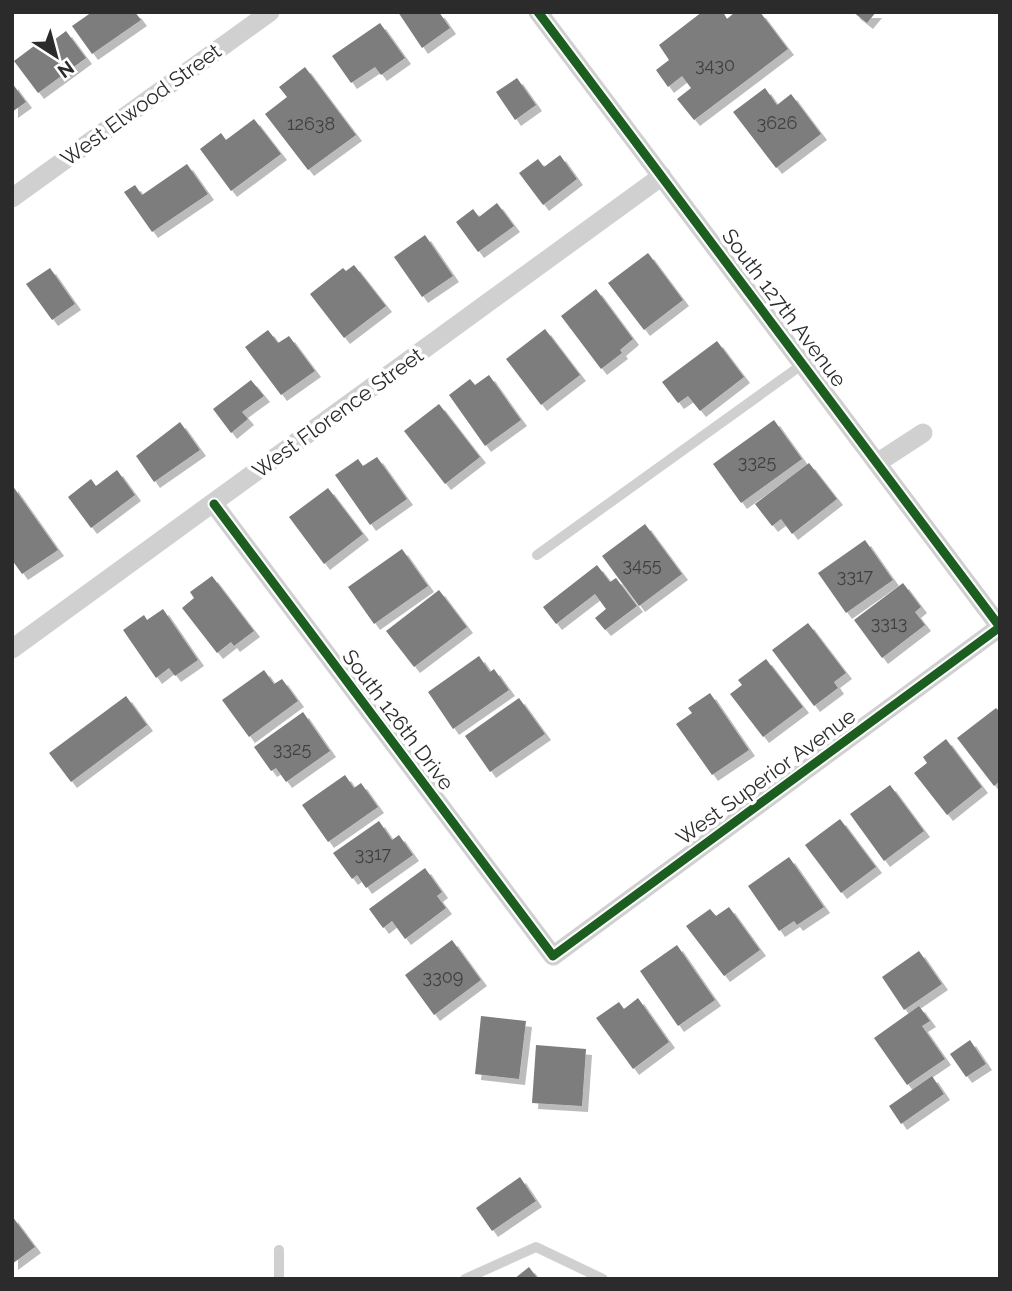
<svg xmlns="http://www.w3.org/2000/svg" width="1012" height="1291" font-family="Raleway,sans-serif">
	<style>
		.building { fill: #7d7d7d; filter: url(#shadow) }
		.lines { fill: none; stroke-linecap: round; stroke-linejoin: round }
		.service { stroke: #d0d0d0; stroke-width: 10 }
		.minor { stroke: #d0d0d0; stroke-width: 19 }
		.cycleway-casing { stroke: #fff; stroke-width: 13 }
		.cycleway { stroke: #1b5e20; stroke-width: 9 }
		.labels { text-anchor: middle; stroke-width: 7; stroke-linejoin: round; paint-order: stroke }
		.number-label { font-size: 18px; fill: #404040 }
		.street-label { font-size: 21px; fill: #2b2b2b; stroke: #fff }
	</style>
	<defs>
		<filter id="shadow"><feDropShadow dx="6" dy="6" stdDeviation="0" flood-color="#0004"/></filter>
	</defs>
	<rect width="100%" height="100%" fill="#fff"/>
	<!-- building -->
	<g class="building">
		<path d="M92 12H135L141 20 92 54 72 26Z"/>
		<path d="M398 12H439L450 28 422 48Z"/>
		<path d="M702 12H723L727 19 735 12H760L788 49 694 120 677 99 691 88 682 76 668 87 656 70 669 60 659 45Z"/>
		<path d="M853 12H876L867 23Z"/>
		<path d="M380 23 405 58 381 75 375 67 351 83 332 56Z"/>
		<path d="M66 31 86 58 38 93 14 61 50 34 54 40Z"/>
		<path d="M305 67 356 135 308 170 265 114 287 97 279 87Z"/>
		<path d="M517 78 536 105 515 120 496 92Z"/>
		<path d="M12 83 26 102 12 112Z"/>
		<path d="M765 88 777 105 791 94 821 134 776 168 733 112Z"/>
		<path d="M254 119 281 154 231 191 200 149 221 133 226 140Z"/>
		<path d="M560 155 577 179 543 205 519 173 538 159 544 167Z"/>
		<path d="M187 164 208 194 152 232 124 192 135 185 142 195Z"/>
		<path d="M497 203 514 226 478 252 456 222 473 209 479 217Z"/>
		<path d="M425 235 453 276 422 297 394 257Z"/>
		<path d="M648 253 683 300 644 330 608 283Z"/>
		<path d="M354 265 386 306 344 338 310 294 343 268 346 271Z"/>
		<path d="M50 268 75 304 52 320 26 284Z"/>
		<path d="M596 289 633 339 620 350 622 353 601 369 561 316Z"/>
		<path d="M545 329 580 375 541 405 506 359Z"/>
		<path d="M268 330 278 343 289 336 315 371 281 395 245 347Z"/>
		<path d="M717 341 744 377 700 411 688 396 678 403 662 382Z"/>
		<path d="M489 375 521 420 485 446 449 395 470 379 475 385Z"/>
		<path d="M251 380 264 396 242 412 248 419 231 433 213 409Z"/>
		<path d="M439 404 480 457 445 484 404 431Z"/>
		<path d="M774 420 802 459 741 503 713 464Z"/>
		<path d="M180 422 200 450 154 482 136 456Z"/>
		<path d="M377 457 407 499 370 525 335 475 358 459 363 466Z"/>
		<path d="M809 463 837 499 792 534 781 519 772 526 755 504Z"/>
		<path d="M117 470 135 495 91 528 68 497 91 479 96 486Z"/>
		<path d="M12 485 58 550 22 574 12 560Z"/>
		<path d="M328 488 363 534 324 564 289 517Z"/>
		<path d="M645 524 682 574 639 606 602 556Z"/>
		<path d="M865 540 893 580 846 613 818 573Z"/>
		<path d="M402 549 428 586 374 624 348 587Z"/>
		<path d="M597 565 610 582 616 578 637 606 605 630 595 618 606 609 595 594 556 624 543 607Z"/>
		<path d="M212 576 254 631 234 646 231 642 217 653 182 608 194 598 190 592Z"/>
		<path d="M903 583 921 607 915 612 925 625 882 658 854 620Z"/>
		<path d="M439 590 467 627 414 667 386 631Z"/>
		<path d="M163 609 198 660 175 676 169 668 156 678 123 630 144 615 147 620Z"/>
		<path d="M808 623 846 673 834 682 838 688 814 706 772 650Z"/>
		<path d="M479 656 490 672 494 669 509 690 453 729 428 692Z"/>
		<path d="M766 659 803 707 763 737 730 694 742 685 738 680Z"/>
		<path d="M264 670 274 684 282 679 298 701 249 737 222 700Z"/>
		<path d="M710 693 749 750 712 775 676 724 692 713 688 708Z"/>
		<path d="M126 696 147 725 71 782 49 753Z"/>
		<path d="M519 698 545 734 490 772 465 736Z"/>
		<path d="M996 708 1000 712V781L994 786 957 738Z"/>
		<path d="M303 712 330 751 286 782 276 768 271 771 254 747Z"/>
		<path d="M946 739 982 787 947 815 914 773 927 763 923 757Z"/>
		<path d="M345 775 354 788 361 783 378 807 328 842 302 805Z"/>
		<path d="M890 785 924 831 884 861 850 814Z"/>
		<path d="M840 819 876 867 841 893 805 845Z"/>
		<path d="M379 821 392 840 399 835 413 855 366 888 357 875 352 879 333 853Z"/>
		<path d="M789 857 824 907 797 925 794 921 779 931 748 886Z"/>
		<path d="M425 868 442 892 437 896 446 908 405 939 392 921 383 928 369 909Z"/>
		<path d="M729 907 760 950 724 976 686 926 710 909 716 916Z"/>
		<path d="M452 940 481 980 434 1015 405 975Z"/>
		<path d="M677 945 715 1000 678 1026 640 971Z"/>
		<path d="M919 951 942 984 904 1010 882 977Z"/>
		<path d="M638 998 669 1042 633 1069 596 1018 619 1002 624 1009Z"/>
		<path d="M919 1006 930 1021 922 1026 945 1059 907 1085 874 1038Z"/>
		<path d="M481 1016 526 1021 519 1079 475 1074Z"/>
		<path d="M970 1040 986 1064 966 1077 950 1054Z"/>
		<path d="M536 1045 586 1049 582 1106 532 1103Z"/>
		<path d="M932 1076 944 1094 901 1124 889 1106Z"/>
		<path d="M520 1177 536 1201 492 1231 476 1208Z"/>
		<path d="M12 1216 35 1247 12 1264Z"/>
		<path d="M529 1267 538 1279H514Z"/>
	</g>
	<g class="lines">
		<!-- service -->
		<g class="service">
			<path d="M537 555 803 364"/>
			<path d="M279 1250V1279"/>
			<path d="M465 1279 536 1247 603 1279"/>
		</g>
		<!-- minor -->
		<g class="minor">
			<path d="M12 198 270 12"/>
			<path d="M877 463 923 433"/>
			<path d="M214 504 553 956 1000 627 538 12"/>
			<path d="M12 649 662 176"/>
		</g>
		<defs>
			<path id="cycleway" d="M214 504 553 956 1000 627 538 12"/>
		</defs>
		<!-- cycleway casing -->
		<use href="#cycleway" class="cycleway-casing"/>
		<!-- cycleway -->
		<use href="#cycleway" class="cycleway"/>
	</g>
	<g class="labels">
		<!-- number labels -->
		<g class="number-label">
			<text x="715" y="71">3430</text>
			<text x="777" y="129">3626</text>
			<text x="311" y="130">12638</text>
			<text x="757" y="468">3325</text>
			<text x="642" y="571">3455</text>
			<text x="855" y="582">3317</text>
			<text x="889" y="629">3313</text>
			<text x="292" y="755">3325</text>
			<text x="373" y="860">3317</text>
			<text x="443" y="983">3309</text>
		</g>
		<!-- street labels -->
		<g class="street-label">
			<text transform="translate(141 105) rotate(-36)" y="7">West Elwood Street</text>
			<text transform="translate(784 308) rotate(53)" y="7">South 127th Avenue</text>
			<text transform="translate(338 413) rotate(-36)" y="7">West Florence Street</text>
			<text transform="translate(398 720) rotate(53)" y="7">South 126th Drive</text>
			<text transform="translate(766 777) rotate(-36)" y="7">West Superior Avenue</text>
		</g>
	</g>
	<!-- border -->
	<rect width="1012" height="1291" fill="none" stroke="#2b2b2b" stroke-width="28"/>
	<!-- north arrow -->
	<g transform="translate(56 56) rotate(144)" stroke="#ffffff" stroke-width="5" paint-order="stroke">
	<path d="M0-5L12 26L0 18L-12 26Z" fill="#2b2b2b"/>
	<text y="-10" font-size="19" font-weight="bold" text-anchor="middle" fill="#2b2b2b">N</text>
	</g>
</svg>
